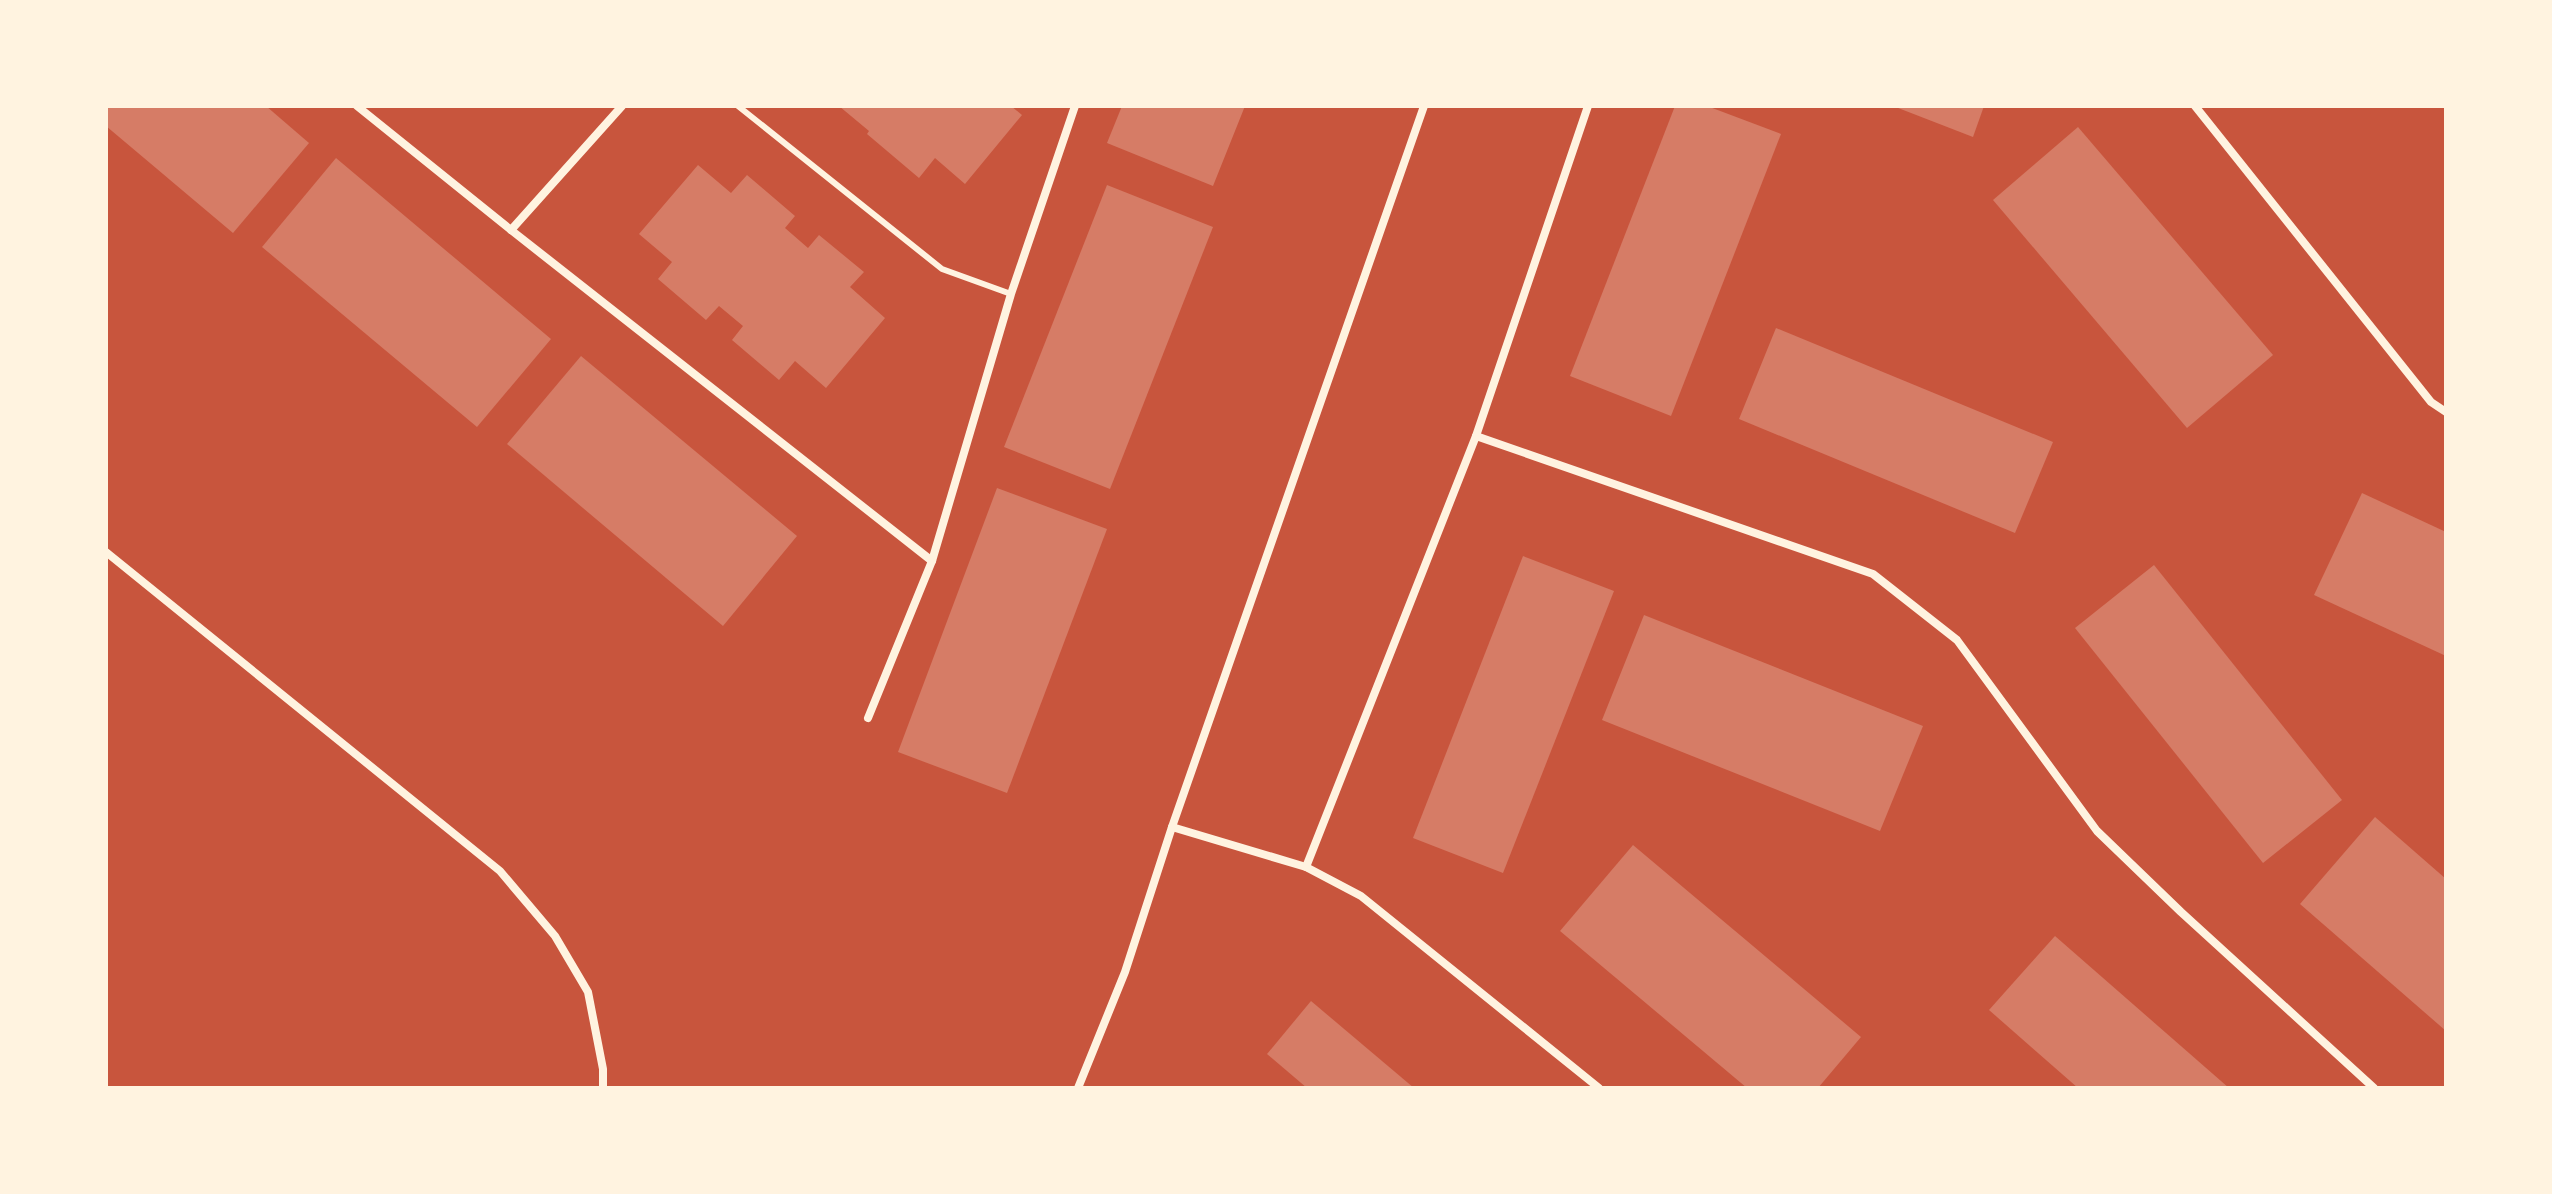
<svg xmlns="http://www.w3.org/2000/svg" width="2552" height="1194" font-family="'Exo 2',sans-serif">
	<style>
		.building { fill: #d67c66 }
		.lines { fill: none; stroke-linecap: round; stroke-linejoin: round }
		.service { stroke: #fff3e0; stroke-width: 6 }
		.minor { stroke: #fff3e0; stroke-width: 8 }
	</style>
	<rect width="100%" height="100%" fill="#c8553d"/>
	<!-- building -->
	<g class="building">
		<path d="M106 106H266L309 143 233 233 106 126Z"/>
		<path d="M839 106H1011L1022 115 965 184 935 158 919 178 867 134 869 131Z"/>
		<path d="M1122 106H1245L1213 186 1107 143Z"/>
		<path d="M1675 106H1707L1781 134 1671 416 1570 376Z"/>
		<path d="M1893 106H1984L1973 137Z"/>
		<path d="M2078 127 2273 355 2187 428 1993 200Z"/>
		<path d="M336 158 551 339 477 427 262 247Z"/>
		<path d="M698 165 731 193 747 175 795 216 785 228 808 248 819 235 864 272 850 287 885 318 826 388 795 361 779 380 732 340 743 326 719 306 706 320 658 279 672 262 639 234Z"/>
		<path d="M1107 185 1213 227 1110 489 1004 447Z"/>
		<path d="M1776 328 2053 442 2015 533 1739 419Z"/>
		<path d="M581 356 797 536 723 626 507 444Z"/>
		<path d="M997 488 1107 529 1007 793 898 752Z"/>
		<path d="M2362 493 2446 532V656L2314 595Z"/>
		<path d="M1523 556 1614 591 1503 873 1413 838Z"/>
		<path d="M2154 565 2342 800 2263 863 2075 628Z"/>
		<path d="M1644 615 1923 726 1880 831 1602 720Z"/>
		<path d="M2375 817 2446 879V1031L2300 904Z"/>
		<path d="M1633 845 1861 1037 1818 1088H1747L1560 931Z"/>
		<path d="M2055 936 2229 1088H2078L1989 1010Z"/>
		<path d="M1311 1001 1414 1088H1307L1267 1054Z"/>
	</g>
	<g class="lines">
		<!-- service -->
		<path class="service" d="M738 106 942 269 1011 294"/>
		<!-- minor -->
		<g class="minor">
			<path d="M357 106 511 230 932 561"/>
			<path d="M2195 106 2431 402 2446 412"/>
			<path d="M511 230 622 106"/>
			<path d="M1476 436 1873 574 1957 640 2097 831 2181 912 2374 1088"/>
			<path d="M106 552 500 871 555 936 588 992 603 1069V1088"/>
			<path d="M868 718 932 561 1011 294 1075 106"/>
			<path d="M1172 827 1306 867 1361 896 1599 1088"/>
			<path d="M1306 867 1476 436 1588 106"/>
			<path d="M1078 1088 1125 972 1172 827 1424 106"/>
		</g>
	</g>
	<!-- border -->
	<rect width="2552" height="1194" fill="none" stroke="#fff3e0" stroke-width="216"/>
</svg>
